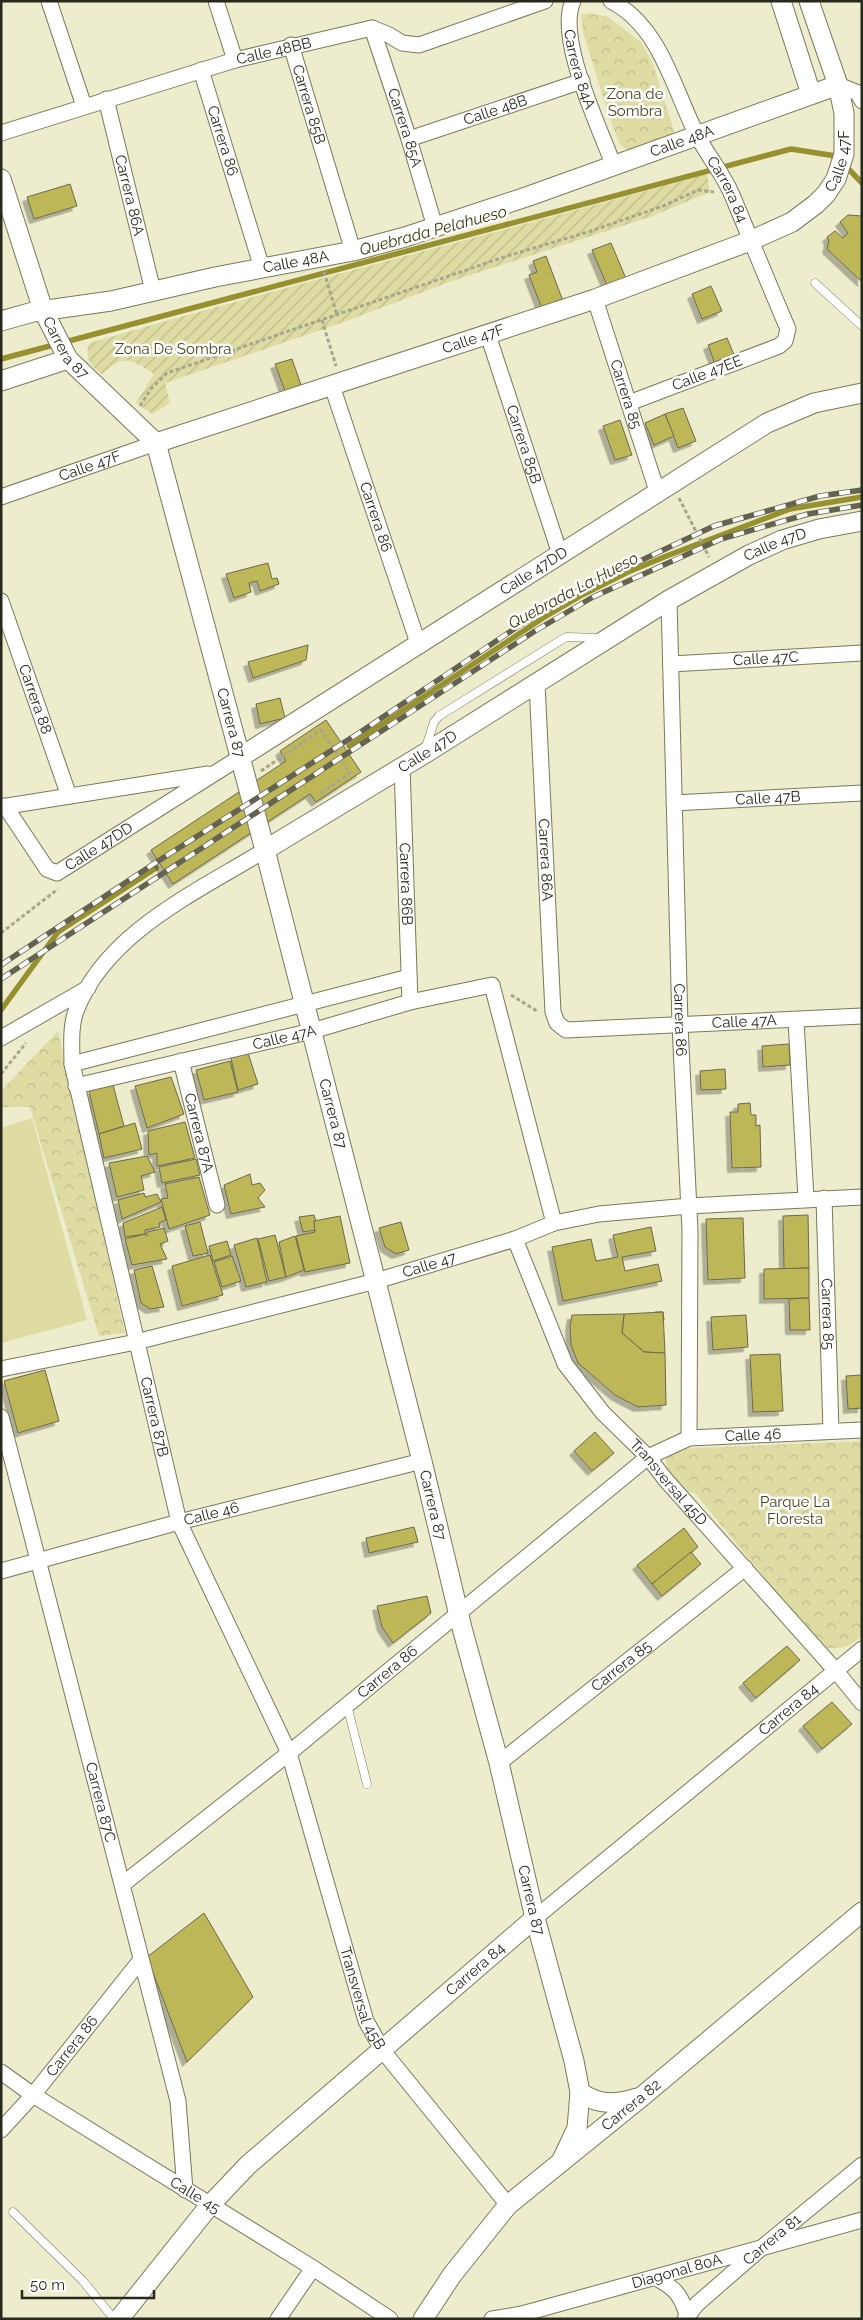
<svg xmlns="http://www.w3.org/2000/svg" width="863" height="2320" font-family="Raleway,sans-serif">
	<style>
		.grass { fill: #dedba3 }
		.forest { fill: url(#forest-crowns) }
		.garden { fill: url(#garden-furrows) }
		.lines { fill: none; stroke-linecap: round; stroke-linejoin: round }
		.stream { stroke: #96902f; stroke-width: 5.5 }
		.building { fill: #bdb759; stroke: #6b694d; filter: url(#shadow) }
		.service-casing { stroke: #7a785b; stroke-width: 9 }
		.minor-casing { stroke: #7a785b; stroke-width: 17 }
		.tertiary-casing { stroke: #7a785b; stroke-width: 21 }
		.path { stroke: #a7a68d; stroke-width: 3; stroke-dasharray: 4 2.5; stroke-linecap: butt }
		.service { stroke: #fff; stroke-width: 8 }
		.minor { stroke: #fff; stroke-width: 15 }
		.tertiary { stroke: #fff; stroke-width: 19 }
		.rail-casing { stroke: #646351; stroke-width: 5.5 }
		.rail { stroke: #fff; stroke-width: 4; stroke-dasharray: 11; stroke-linecap: butt }
		.labels { text-anchor: middle; stroke-width: 5; stroke-linejoin: round; paint-order: stroke }
		.street-label { font-size: 15px; fill: #29281c; stroke: #fff }
		.park-label { font-size: 15px; fill: #48451d; stroke: #fff }
		.water-label { font-size: 16px; font-style: italic; fill: #3b380f; stroke: #fff }
	</style>
	<defs>
		<pattern id="forest-crowns" width="20" height="18" patternUnits="userSpaceOnUse" patternTransform="scale(1.25)"><rect width="20" height="18" fill="#dedba3"/><path d="M2 6a3 3 0 1 1 6 0M12 15a3 3 0 1 1 6 0" fill="none" stroke="#bebc8c"/></pattern>
		<pattern id="garden-furrows" width="10" height="10" patternUnits="userSpaceOnUse" patternTransform="scale(1.25)"><rect width="10" height="10" fill="#dedba3"/><path d="M-1 1l2-2M0 10L10 0M9 11l2-2" fill="none" stroke="#bebc8c"/></pattern>
		<filter id="shadow"><feDropShadow dx="-4.5" dy="4.5" stdDeviation="0" flood-color="#0004"/></filter>
	</defs>
	<rect width="100%" height="100%" fill="#edeccc"/>
	<!-- grass -->
	<path class="grass" d="M32 1118 87 1320 1 1343V1128Z"/>
	<!-- forest -->
	<g class="forest">
		<path d="M589 13 608 17 641 42 653 64 675 134 630 152 620 145 608 113 583 32 581 15Z"/>
		<path d="M58 1031 125 1333 99 1336 30 1107H1V1091Z"/>
		<path d="M862 1441V1636C848 1648 839 1650 821 1647L695 1493 680 1491 667 1469 666 1458 674 1449Z"/>
	</g>
	<!-- garden -->
	<path class="garden" d="M707 174 710 192 650 217 449 282 344 322 165 383 170 403 152 414 136 403 154 374C131 359 124 353 102 374 89 365 85 358 89 343 294 284 501 232 707 174Z"/>
	<g class="lines">
		<!-- stream -->
		<g class="stream">
			<path d="M1 359 791 149 836 156 862 183"/>
			<path d="M349 746 543 618 584 594 628 572 669 555 790 509 862 497"/>
			<path d="M1 1010 58 932 156 868"/>
		</g>
	</g>
	<!-- building -->
	<g class="building">
		<path d="M70 184 77 206 34 219 27 197Z"/>
		<path d="M848 215 862 216V282L827 249 829 241 827 237 835 231 843 238 848 233 840 222Z"/>
		<path d="M611 243 627 281 608 288 592 250Z"/>
		<path d="M546 256 563 301 542 309 529 275 537 272 533 261Z"/>
		<path d="M711 286 722 311 702 319 692 294Z"/>
		<path d="M727 338 737 362 717 369 708 345Z"/>
		<path d="M292 359 301 385 285 391 275 364Z"/>
		<path d="M683 408 696 441 678 448 665 414Z"/>
		<path d="M665 414 674 436 654 445 645 423Z"/>
		<path d="M620 420 632 455 615 460 603 426Z"/>
		<path d="M268 563 272 579 277 578 279 584 260 591 257 581 249 583 251 592 234 598 226 574Z"/>
		<path d="M308 645 306 660 253 678 248 662Z"/>
		<path d="M280 698 285 718 260 724 256 704Z"/>
		<path d="M326 720 361 772 316 802 310 794 173 884 151 850 286 761 280 751Z"/>
		<path d="M789 1044 790 1065 763 1067 762 1046Z"/>
		<path d="M248 1053 258 1084 238 1090 231 1058Z"/>
		<path d="M230 1061 238 1092 204 1100 196 1070Z"/>
		<path d="M725 1069 726 1089 701 1090 700 1071Z"/>
		<path d="M171 1077 184 1114 147 1128 135 1086Z"/>
		<path d="M113 1085 124 1126 99 1134 89 1091Z"/>
		<path d="M750 1103 751 1115H756V1126L760 1125 761 1167 732 1168 730 1112H738V1104Z"/>
		<path d="M185 1122 195 1158 157 1166V1153L149 1155 148 1131Z"/>
		<path d="M135 1123 142 1149 104 1158 99 1134Z"/>
		<path d="M147 1156 155 1172 141 1176 144 1190 117 1197 109 1163Z"/>
		<path d="M196 1159 200 1175 162 1183 159 1167Z"/>
		<path d="M250 1174 252 1185 260 1183 265 1190 258 1198 265 1207 231 1214 224 1185Z"/>
		<path d="M199 1177 210 1215 169 1229 161 1199 168 1198 165 1184Z"/>
		<path d="M144 1193 145 1197 157 1194 161 1202 122 1219 118 1200Z"/>
		<path d="M162 1207 166 1220 159 1223 160 1227 145 1230V1234L125 1237 123 1223Z"/>
		<path d="M314 1215 316 1221H314L315 1230 303 1232 299 1217Z"/>
		<path d="M808 1215 809 1268 784 1269 783 1216Z"/>
		<path d="M340 1216 350 1263 305 1272 296 1236 315 1232 314 1221Z"/>
		<path d="M743 1218 745 1278 708 1280 706 1219Z"/>
		<path d="M200 1222 208 1253 193 1256 185 1226Z"/>
		<path d="M401 1222 409 1250 396 1254 385 1247 379 1228Z"/>
		<path d="M651 1227 656 1251 622 1257 625 1271 658 1264 662 1281 563 1301 552 1247 591 1239 596 1261 618 1257 613 1235Z"/>
		<path d="M164 1228 168 1241 160 1244 167 1259 132 1265 125 1239 145 1234 147 1236V1232Z"/>
		<path d="M275 1235 286 1277 269 1281 258 1239Z"/>
		<path d="M295 1236 304 1270 286 1277 279 1242Z"/>
		<path d="M257 1238 267 1282 246 1287 234 1245Z"/>
		<path d="M227 1241 231 1255 213 1261 209 1246Z"/>
		<path d="M210 1255 223 1295 182 1306 172 1266Z"/>
		<path d="M232 1256 241 1281 222 1287 214 1262Z"/>
		<path d="M152 1266 164 1307 156 1308 150 1309 141 1303 134 1270Z"/>
		<path d="M809 1268V1298L764 1299V1269Z"/>
		<path d="M809 1298 810 1330H790L789 1299Z"/>
		<path d="M655 1312H663L664 1320H656Z"/>
		<path d="M663 1312 665 1353 644 1352 622 1333 624 1314Z"/>
		<path d="M624 1314 622 1333 644 1352 665 1353 666 1405 638 1407 615 1395 578 1363 571 1345 570 1326 572 1315Z"/>
		<path d="M746 1315 748 1347 713 1350 711 1317Z"/>
		<path d="M780 1354 783 1411 753 1412 750 1355Z"/>
		<path d="M45 1370 59 1421 18 1433 4 1381Z"/>
		<path d="M862 1375V1408L848 1409 846 1376Z"/>
		<path d="M595 1432 614 1453 592 1471 574 1451Z"/>
		<path d="M414 1527 418 1542 369 1553 366 1538Z"/>
		<path d="M684 1528 698 1547 652 1584 637 1565Z"/>
		<path d="M691 1552 701 1564 662 1596 652 1584Z"/>
		<path d="M427 1596 431 1613 393 1643 382 1627 377 1606Z"/>
		<path d="M787 1646 800 1660 756 1698 743 1683Z"/>
		<path d="M832 1702 852 1724 822 1749 803 1726Z"/>
		<path d="M204 1913 253 1997 187 2062 147 1957Z"/>
	</g>
	<g class="lines">
		<defs>
			<g id="service">
				<path d="M815 283 862 326"/>
				<path d="M425 750 434 722 439 716 566 637 600 638"/>
				<path d="M347 1705 367 1784"/>
				<path d="M13 2212 83 2281 114 2319"/>
			</g>
			<g id="minor">
				<path d="M49 1 84 106"/>
				<path d="M216 1 235 60"/>
				<path id="s1" d="M573 1C556 38 599 126 613 164"/>
				<path id="s2" d="M611 1C660 26 673 87 696 133 706 154 723 173 732 195 751 240 769 285 788 329L785 341 779 346 629 403"/>
				<path id="s3" d="M372 28 409 139 435 227"/>
				<path id="s4" d="M291 45 353 251"/>
				<path id="s5" d="M201 70 262 268"/>
				<path d="M838 85 858 93 862 101"/>
				<path id="s6" d="M106 99 153 291"/>
				<path id="s7" d="M1 133 235 60 372 28 389 35 402 43 419 45 545 1"/>
				<path id="s8" d="M409 139 582 81"/>
				<path id="s9" d="M595 299 657 491"/>
				<path id="s10" d="M488 335 560 554"/>
				<path id="s11" d="M332 386 419 646"/>
				<path id="s12" d="M1 497 156 443"/>
				<path id="s13" d="M669 600 680 1025 690 1231 689 1438"/>
				<path id="s14" d="M1 601 69 796"/>
				<path id="s15" d="M671 664 862 653"/>
				<path id="s16" d="M537 684 553 1012 557 1023 566 1030 862 1016"/>
				<path id="s17" d="M402 766 410 1002"/>
				<path id="s18" d="M674 803 862 793"/>
				<path id="s19" d="M5 806 47 869 57 873 239 758"/>
				<path d="M1 807 208 774"/>
				<path id="s20" d="M265 850C199 891 106 932 76 1011 70 1027 72 1046 72 1064L179 1522 289 1753 366 2021 383 2051 508 2205"/>
				<path d="M796 1020 806 1199"/>
				<path d="M1 1038 88 988"/>
				<path id="s21" d="M181 1061 217 1205"/>
				<path d="M72 1064 409 977"/>
				<path id="s22" d="M76 1086 312 1031 410 1002 492 985 554 1223"/>
				<path id="s23" d="M824 1198 831 1431"/>
				<path id="s24" d="M515 1239 565 1364 603 1413 648 1457 665 1479 836 1671 862 1703"/>
				<path id="s25" d="M1 1369 136 1342 376 1281 515 1239 554 1223 599 1214 689 1206 862 1197"/>
				<path id="s26" d="M1 1417 178 2101 185 2190"/>
				<path id="s27" d="M1 1571 179 1522 422 1461"/>
				<path id="s28" d="M499 1763 745 1568"/>
				<path id="s29" d="M123 1884 289 1753 648 1457 689 1438 862 1430"/>
				<path id="s30" d="M535 1918 862 1649"/>
				<path id="s31" d="M1 2072 33 2095 313 2268 390 2319"/>
				<path id="s32" d="M1 2130 33 2095 140 1961"/>
				<path d="M656 2278C675 2288 681 2295 687 2315"/>
				<path d="M278 2319 313 2268"/>
				<path id="s33" d="M492 2319 522 2314 862 2220"/>
				<path id="s34" d="M685 2319 697 2304 759 2250 862 2165"/>
			</g>
			<g id="tertiary">
				<path d="M781 1 811 94"/>
				<path id="s35" d="M1 179 43 310 68 359 156 443 265 850 422 1461 462 1628 499 1763 535 1918 574 2061 580 2092 577 2128 561 2162"/>
				<path id="s36" d="M1 321 33 312 111 301 215 277 353 251 405 237 529 196 838 85"/>
				<path d="M1 381 68 359"/>
				<path id="s37" d="M156 443 595 299 750 241 792 222 816 204 826 194 836 179 844 154V113L838 85 809 1"/>
				<path id="s38" d="M239 758 767 423 814 403 862 393"/>
				<path id="s39" d="M265 850 424 754 669 600 749 555 782 540 819 529 862 521"/>
				<path d="M580 2092C597 2105 617 2105 637 2098"/>
				<path id="s40" d="M119 2319 210 2205 248 2165 535 1918"/>
				<path id="s41" d="M423 2319 452 2275 508 2205 645 2094 862 1912"/>
			</g>
		</defs>
		<!-- service casing -->
		<use href="#service" class="service-casing"/>
		<!-- minor casing -->
		<use href="#minor" class="minor-casing"/>
		<!-- tertiary casing -->
		<use href="#tertiary" class="tertiary-casing"/>
		<!-- path -->
		<g class="path">
			<path d="M324 272 337 315"/>
			<path d="M322 320 336 366"/>
			<path d="M140 406 151 389 167 373 504 257 591 231 663 206 698 190 714 192"/>
			<path d="M679 498 709 557"/>
			<path d="M261 771 321 730 350 773 318 795"/>
			<path d="M1 933 58 889"/>
			<path d="M511 995 537 1011"/>
			<path d="M1 1074 26 1043"/>
		</g>
		<!-- service -->
		<use href="#service" class="service"/>
		<!-- minor -->
		<use href="#minor" class="minor"/>
		<!-- tertiary -->
		<use href="#tertiary" class="tertiary"/>
		<defs>
			<g id="rail">
				<path d="M1 965 152 865 362 731 520 625 587 586 714 526 820 496 862 490"/>
				<path d="M1 979 535 631 593 597 721 539 808 514 862 505"/>
			</g>
		</defs>
		<!-- rail casing -->
		<use href="#rail" class="rail-casing"/>
		<!-- rail -->
		<use href="#rail" class="rail"/>
	</g>
	<g class="labels">
		<!-- street labels -->
		<g class="street-label">
			<text dy="5" stroke="none"><textPath href="#s7" startOffset="285">Calle 48BB</textPath></text>
			<text dy="5" stroke="none"><textPath href="#s1" startOffset="70">Carrera 84A</textPath></text>
			<text dy="5" stroke="none"><textPath href="#s4" startOffset="62">Carrera 85B</textPath></text>
			<text dy="5" stroke="none"><textPath href="#s8" startOffset="91">Calle 48B</textPath></text>
			<text dy="5" stroke="none"><textPath href="#s3" startOffset="105">Carrera 85A</textPath></text>
			<text dy="5" stroke="none"><textPath href="#s5" startOffset="74">Carrera 86</textPath></text>
			<text dy="5" stroke="none"><textPath href="#s36" startOffset="706">Calle 48A</textPath></text>
			<text dy="5" stroke="none"><textPath href="#s37" startOffset="754">Calle 47F</textPath></text>
			<text dy="5" stroke="none"><textPath href="#s2" startOffset="225">Carrera 84</textPath></text>
			<text dy="5" stroke="none"><textPath href="#s6" startOffset="99">Carrera 86A</textPath></text>
			<text dy="5" stroke="none"><textPath href="#s36" startOffset="301">Calle 48A</textPath></text>
			<text dy="5" stroke="none"><textPath href="#s37" startOffset="334">Calle 47F</textPath></text>
			<text dy="5" stroke="none"><textPath href="#s35" startOffset="182">Carrera 87</textPath></text>
			<text transform="translate(707 373) rotate(-21)" y="5">Calle 47EE</text>
			<text dy="5" stroke="none"><textPath href="#s9" startOffset="100">Carrera 85</textPath></text>
			<text dy="5" stroke="none"><textPath href="#s10" startOffset="115">Carrera 85B</textPath></text>
			<text dy="5" stroke="none"><textPath href="#s12" startOffset="94">Calle 47F</textPath></text>
			<text dy="5" stroke="none"><textPath href="#s11" startOffset="138">Carrera 86</textPath></text>
			<text dy="5" stroke="none"><textPath href="#s39" startOffset="595">Calle 47D</textPath></text>
			<text dy="5" stroke="none"><textPath href="#s38" startOffset="349">Calle 47DD</textPath></text>
			<text dy="5" stroke="none"><textPath href="#s15" startOffset="95">Calle 47C</textPath></text>
			<text dy="5" stroke="none"><textPath href="#s14" startOffset="104">Carrera 88</textPath></text>
			<text dy="5" stroke="none"><textPath href="#s35" startOffset="604">Carrera 87</textPath></text>
			<text dy="5" stroke="none"><textPath href="#s39" startOffset="190">Calle 47D</textPath></text>
			<text dy="5" stroke="none"><textPath href="#s18" startOffset="94">Calle 47B</textPath></text>
			<text dy="5" stroke="none"><textPath href="#s19" startOffset="136">Calle 47DD</textPath></text>
			<text dy="5" stroke="none"><textPath href="#s16" startOffset="176">Carrera 86A</textPath></text>
			<text dy="5" stroke="none"><textPath href="#s17" startOffset="118">Carrera 86B</textPath></text>
			<text dy="5" stroke="none"><textPath href="#s13" startOffset="420">Carrera 86</textPath></text>
			<text dy="5" stroke="none"><textPath href="#s16" startOffset="530">Calle 47A</textPath></text>
			<text dy="5" stroke="none"><textPath href="#s22" startOffset="214">Calle 47A</textPath></text>
			<text dy="5" stroke="none"><textPath href="#s35" startOffset="1008">Carrera 87</textPath></text>
			<text dy="5" stroke="none"><textPath href="#s21" startOffset="74">Carrera 87A</textPath></text>
			<text dy="5" stroke="none"><textPath href="#s25" startOffset="441">Calle 47</textPath></text>
			<text dy="5" stroke="none"><textPath href="#s23" startOffset="116">Carrera 85</textPath></text>
			<text dy="5" stroke="none"><textPath href="#s20" startOffset="669">Carrera 87B</textPath></text>
			<text dy="5" stroke="none"><textPath href="#s29" startOffset="786">Calle 46</textPath></text>
			<text dy="5" stroke="none"><textPath href="#s24" startOffset="292">Transversal 45D</textPath></text>
			<text dy="5" stroke="none"><textPath href="#s35" startOffset="1412">Carrera 87</textPath></text>
			<text dy="5" stroke="none"><textPath href="#s27" startOffset="218">Calle 46</textPath></text>
			<text dy="5" stroke="none"><textPath href="#s28" startOffset="156">Carrera 85</textPath></text>
			<text dy="5" stroke="none"><textPath href="#s29" startOffset="339">Carrera 86</textPath></text>
			<text dy="5" stroke="none"><textPath href="#s30" startOffset="328">Carrera 84</textPath></text>
			<text dy="5" stroke="none"><textPath href="#s26" startOffset="398">Carrera 87C</textPath></text>
			<text dy="5" stroke="none"><textPath href="#s35" startOffset="1819">Carrera 87</textPath></text>
			<text dy="5" stroke="none"><textPath href="#s40" startOffset="501">Carrera 84</textPath></text>
			<text dy="5" stroke="none"><textPath href="#s20" startOffset="1289">Transversal 45B</textPath></text>
			<text dy="5" stroke="none"><textPath href="#s32" startOffset="110">Carrera 86</textPath></text>
			<text dy="5" stroke="none"><textPath href="#s41" startOffset="301">Carrera 82</textPath></text>
			<text dy="5" stroke="none"><textPath href="#s31" startOffset="230">Calle 45</textPath></text>
			<text dy="5" stroke="none"><textPath href="#s34" startOffset="118">Carrera 81</textPath></text>
			<text dy="5" stroke="none"><textPath href="#s33" startOffset="191">Diagonal 80A</textPath></text>
		</g>
		<!-- park labels -->
		<g class="park-label">
			<text x="635" y="99">Zona de<tspan x="635" dy="17">Sombra</tspan></text>
			<text x="173" y="354">Zona De Sombra</text>
			<text x="795" y="1507">Parque La<tspan x="795" dy="17">Floresta</tspan></text>
		</g>
		<!-- water labels -->
		<g class="water-label">
			<text transform="translate(433 230) rotate(-15)" y="6">Quebrada Pelahueso</text>
			<text transform="translate(573 590) rotate(-28)" y="6">Quebrada La Hueso</text>
		</g>
	</g>
	<!-- border -->
	<rect width="863" height="2320" fill="none" stroke="#29281c" stroke-width="5"/>
	<!-- scale -->
	<path d="M22 2290v8h132v-8" fill="none" stroke="#29281c" stroke-width="2.5"/>
	<text x="30" y="2290" font-size="15" fill="#29281c" stroke="#ffffff" stroke-width="4" paint-order="stroke">50 m</text>
</svg>
